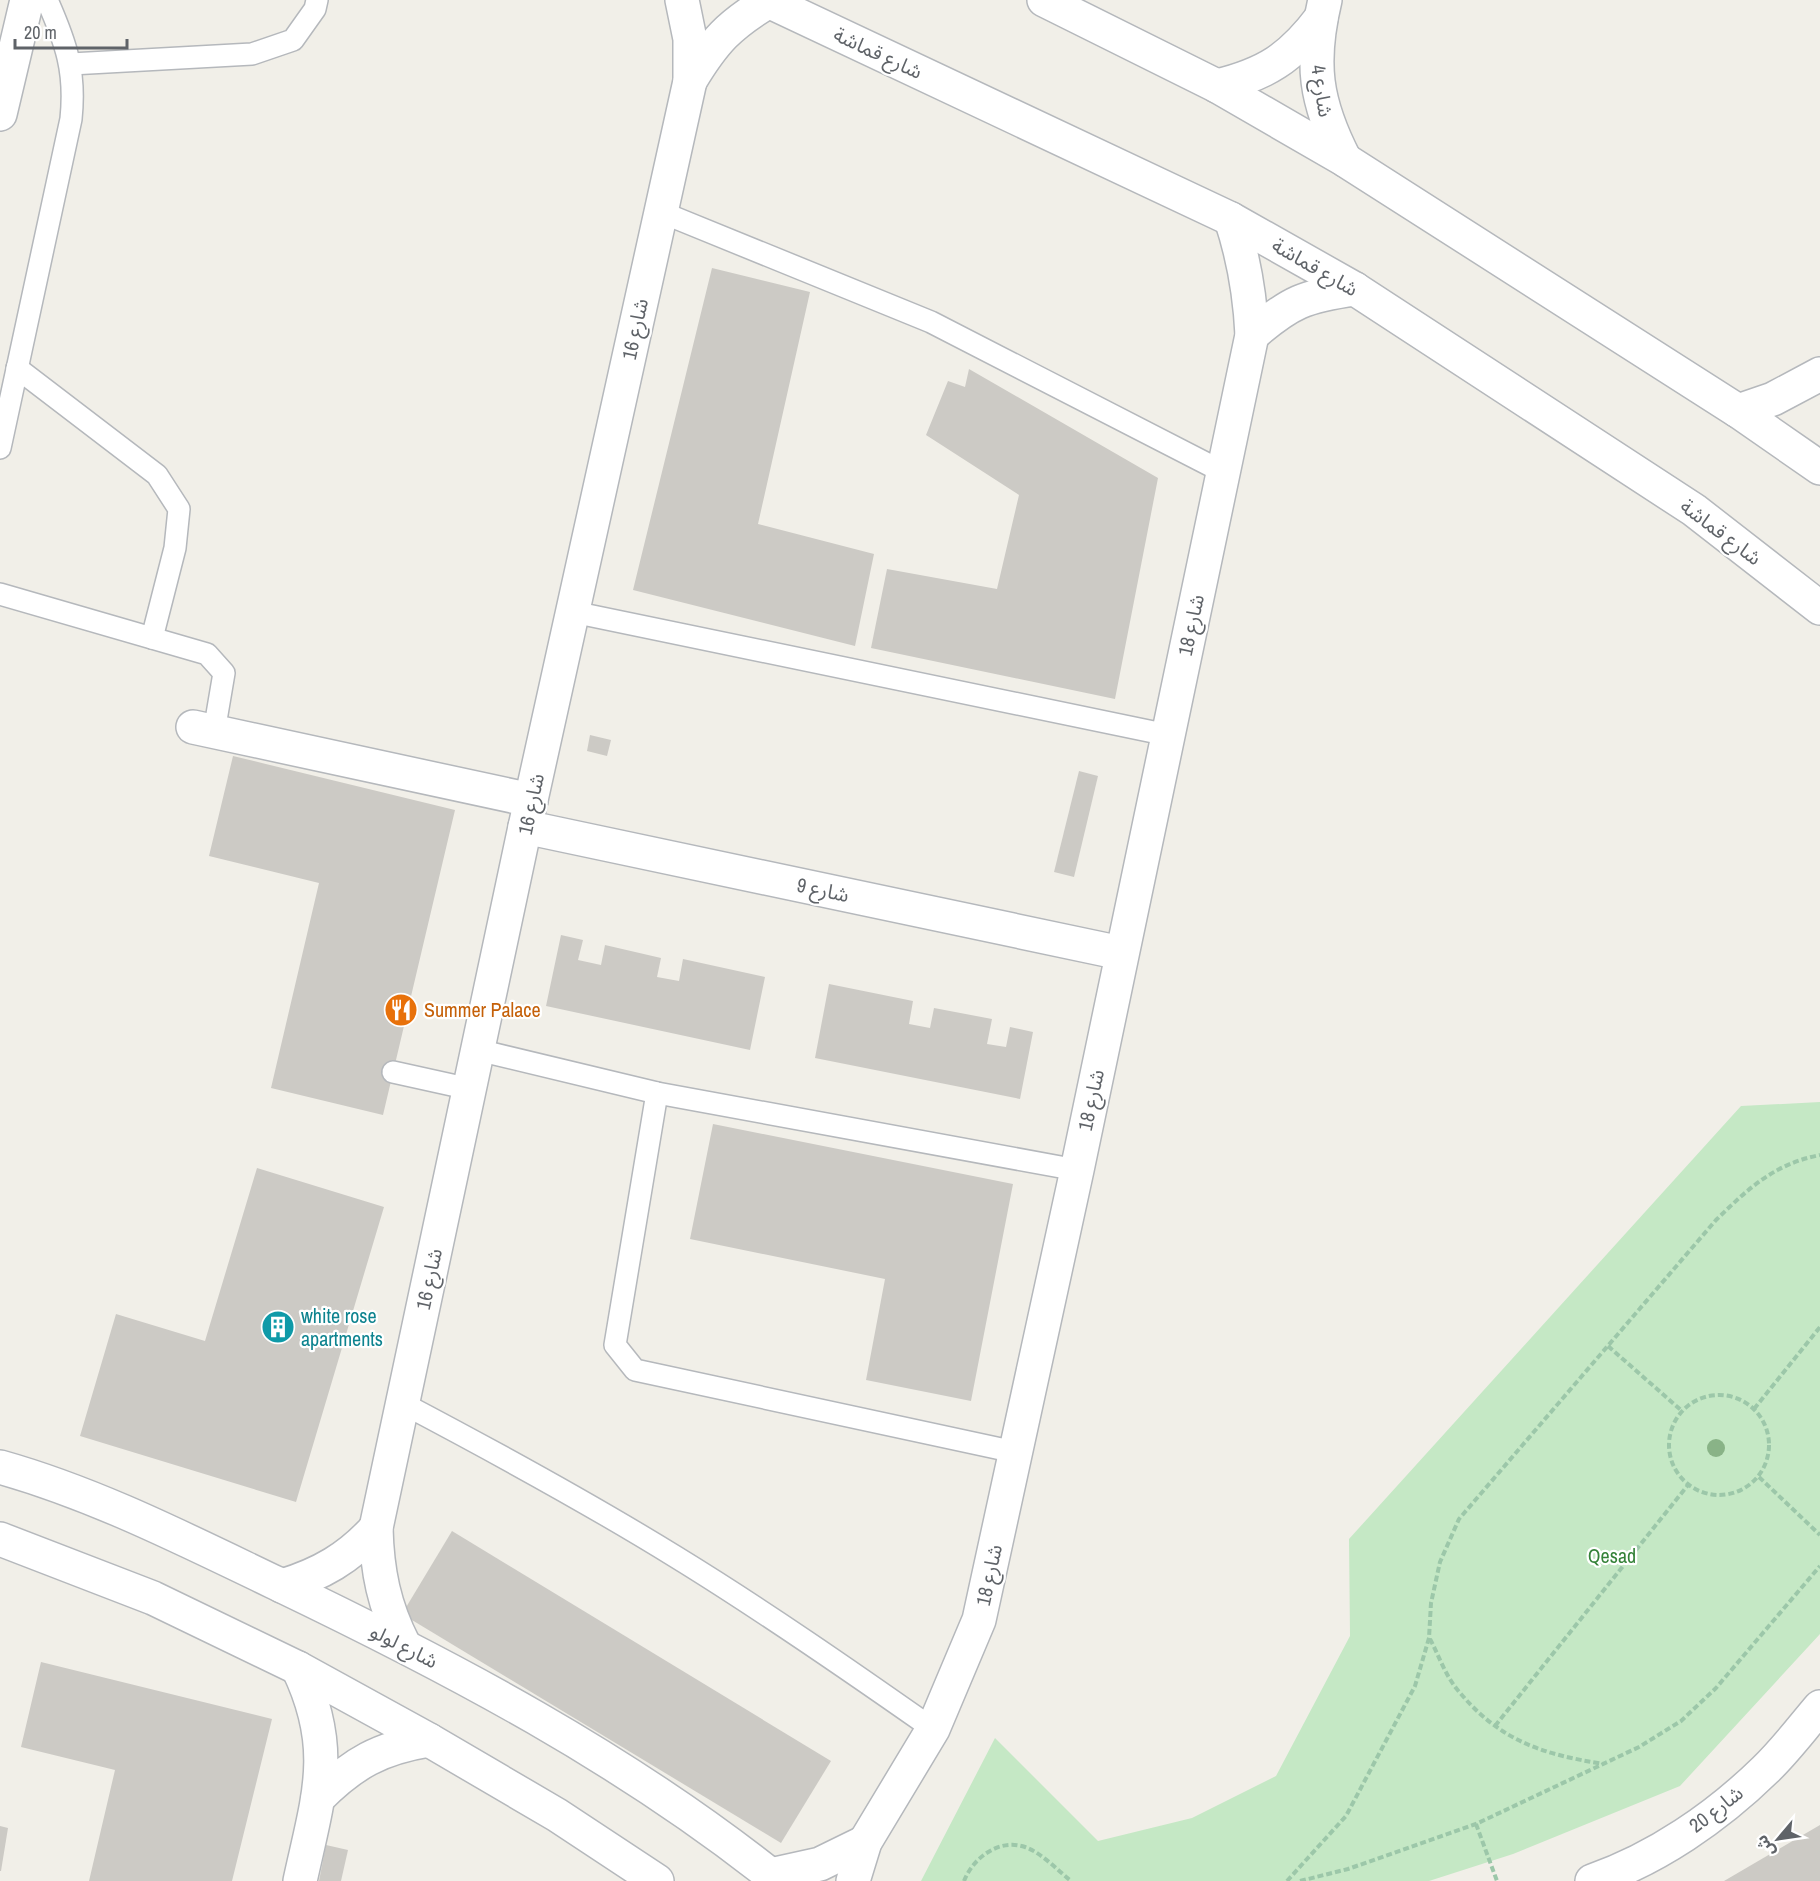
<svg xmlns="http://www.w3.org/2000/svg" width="1820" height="1881" font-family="'Archivo Narrow','Noto Sans Arabic',sans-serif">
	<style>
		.green { fill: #c5e8c5 }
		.building { fill: #cccac5 }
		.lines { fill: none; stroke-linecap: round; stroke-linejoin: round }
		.service-casing { stroke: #b5b8bc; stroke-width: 24 }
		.minor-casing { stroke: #b5b8bc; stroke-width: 36 }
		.tertiary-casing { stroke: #b5b8bc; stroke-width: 36 }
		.path { stroke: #9cc7a9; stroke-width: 4; stroke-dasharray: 6 3; stroke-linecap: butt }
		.service { stroke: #fff; stroke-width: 21 }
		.minor { stroke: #fff; stroke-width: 33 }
		.tertiary { stroke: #fff; stroke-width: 33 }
		.tree { fill: #89b387 }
		.labels { text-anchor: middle; stroke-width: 4.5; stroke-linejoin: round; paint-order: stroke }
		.street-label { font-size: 20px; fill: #5f6368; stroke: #fff }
		.food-label { font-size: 20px; fill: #c56008; stroke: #fff; text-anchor: start }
		.culture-label { font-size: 20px; fill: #0d838f; stroke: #fff; text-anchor: start }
		.park-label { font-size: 20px; fill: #348238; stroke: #fff }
	</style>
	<rect width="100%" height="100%" fill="#f1efe8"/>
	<!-- green -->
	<path class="green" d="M1820 1102V1634L1680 1786 1513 1854 1429 1881H921L995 1738 1098 1841 1192 1818 1276 1776 1350 1636 1349 1539 1741 1106Z"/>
	<!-- building -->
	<g class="building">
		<path d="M712 268 810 292 758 524 874 554 855 646 633 590Z"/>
		<path d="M969 369 1158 478 1115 699 871 648 887 569 997 589 1019 495 926 435 948 381 965 387Z"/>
		<path d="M590 735 611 740 607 756 587 751Z"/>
		<path d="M233 756 455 810 383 1115 271 1088 319 883 209 856Z"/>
		<path d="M1079 771 1098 776 1074 877 1054 872Z"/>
		<path d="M561 935 583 940 578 960 601 965 605 945 661 958 657 977 679 981 683 959 765 977 750 1050 546 1006Z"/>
		<path d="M829 984 913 1001 909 1024 930 1028 934 1008 992 1019 987 1044 1006 1047 1010 1027 1033 1032 1020 1099 815 1058Z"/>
		<path d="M713 1124 1013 1184 971 1401 866 1380 885 1279 690 1239Z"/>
		<path d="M257 1168 384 1207 296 1502 80 1436 116 1314 205 1341Z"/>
		<path d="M452 1531 831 1761 781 1843 402 1614Z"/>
		<path d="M41 1662 272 1719 232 1881H89L115 1770 21 1747Z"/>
		<path d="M1820 1825V1881H1724Z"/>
		<path d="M0 1826 8 1828 1 1871H0Z"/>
		<path d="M326 1845 348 1850 341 1881H319Z"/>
	</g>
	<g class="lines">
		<defs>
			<g id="service">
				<path d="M71 64 252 54 293 40 315 9 317 0"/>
				<path d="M661 212 931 322 1223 472"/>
				<path d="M17 368 157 475 179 509 175 548 152 638"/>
				<path d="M0 448 71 119C76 71 66 43 47 0"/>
				<path d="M0 594 207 654 224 673 214 732"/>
				<path d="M573 612 1168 735"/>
				<path d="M478 1050 657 1093 1077 1170"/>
				<path d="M393 1072 470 1089"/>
				<path d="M657 1093 615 1345 635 1370 1015 1452"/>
				<path d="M402 1403C495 1452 587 1502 676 1557 764 1611 849 1670 933 1729"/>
			</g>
			<g id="minor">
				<path d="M1325 0C1310 63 1315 102 1345 160"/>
				<path d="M690 81C714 41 729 25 769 1"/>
				<path d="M1217 86C1266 74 1291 58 1321 18"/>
				<path d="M1252 335C1290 302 1305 296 1355 289"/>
				<path d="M1738 411 1773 399 1820 374"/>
				<path d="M193 727 531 800"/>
				<path d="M525 827 1121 953"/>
				<path d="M282 1586C321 1574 349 1558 376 1528"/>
				<path d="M404 1645C384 1606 377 1571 376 1528L525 827 690 81V39L682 0"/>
				<path d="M298 1668C337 1749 318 1798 300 1881"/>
				<path d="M318 1798C353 1763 380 1748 429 1740"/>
				<path d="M770 1875 820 1864 865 1842"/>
				<path d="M853 1881 865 1842 933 1729 979 1620 1077 1170 1252 335C1250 294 1244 258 1231 219"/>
				<path d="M1592 1881C1656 1859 1717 1817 1765 1770 1785 1751 1802 1728 1820 1707"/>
			</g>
			<g id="tertiary">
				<path d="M766 0 1231 219 1355 289 1694 510 1820 608"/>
				<path d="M1044 0 1217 86 1345 160 1738 411 1820 468"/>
				<path d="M0 114 27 0"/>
				<path d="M0 1467C96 1494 186 1540 276 1583 451 1667 626 1759 778 1881"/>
				<path d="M0 1539 153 1598 298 1668 429 1740 557 1815 657 1881"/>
			</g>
		</defs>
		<!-- service casing -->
		<use href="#service" class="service-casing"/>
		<!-- minor casing -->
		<use href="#minor" class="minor-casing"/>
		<!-- tertiary casing -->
		<use href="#tertiary" class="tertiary-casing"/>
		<!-- path -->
		<g class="path">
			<path d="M1608 1346 1682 1411"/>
			<circle cx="1719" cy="1445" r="50"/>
			<path d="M1754 1409 1820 1327"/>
			<path d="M1759 1477 1820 1535"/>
			<path d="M1430 1639C1438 1654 1445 1674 1456 1688 1498 1740 1540 1754 1604 1764"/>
			<path d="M1495 1726 1688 1485"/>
			<path d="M1476 1824 1497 1881"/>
			<path d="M964 1881C973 1858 999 1838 1025 1847 1042 1853 1057 1870 1071 1881"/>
			<path d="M1287 1881 1346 1816 1415 1686 1429 1638 1431 1603 1440 1562 1459 1519 1716 1220C1749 1188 1774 1164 1820 1155"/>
			<path d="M1300 1881 1348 1869 1476 1824 1639 1747 1681 1721 1716 1688 1820 1566"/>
		</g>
		<!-- service -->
		<use href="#service" class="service"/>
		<!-- minor -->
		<use href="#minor" class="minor"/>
		<!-- tertiary -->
		<use href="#tertiary" class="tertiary"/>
	</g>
	<!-- trees -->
	<circle class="tree" cx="1716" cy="1448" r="9"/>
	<!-- icons -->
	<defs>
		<symbol id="restaurant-disc" viewBox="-11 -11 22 22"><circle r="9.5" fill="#e8710a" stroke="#fff"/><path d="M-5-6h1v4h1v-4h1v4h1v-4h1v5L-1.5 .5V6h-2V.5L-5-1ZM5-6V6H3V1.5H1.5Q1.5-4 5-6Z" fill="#fff"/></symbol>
		<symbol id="building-disc" viewBox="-11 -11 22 22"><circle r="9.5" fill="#0f9aa8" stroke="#fff"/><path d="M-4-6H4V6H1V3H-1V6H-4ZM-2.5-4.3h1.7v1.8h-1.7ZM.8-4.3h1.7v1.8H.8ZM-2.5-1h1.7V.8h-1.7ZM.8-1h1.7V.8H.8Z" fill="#fff"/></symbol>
	</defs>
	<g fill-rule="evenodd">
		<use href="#restaurant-disc" x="382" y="991" width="38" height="38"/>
		<use href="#building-disc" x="259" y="1308" width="38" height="38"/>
	</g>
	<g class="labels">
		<!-- street labels -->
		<g class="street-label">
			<text transform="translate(878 53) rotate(25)" y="7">شارع قماشة</text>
			<text transform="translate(1322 91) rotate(81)" y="7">شارع 4</text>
			<text transform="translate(1315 267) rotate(30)" y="7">شارع قماشة</text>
			<text transform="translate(635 329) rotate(-78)" y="7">شارع 16</text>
			<text transform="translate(1721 532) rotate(37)" y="7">شارع قماشة</text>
			<text transform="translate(1191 625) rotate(-78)" y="7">شارع 18</text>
			<text transform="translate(531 804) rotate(-78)" y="7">شارع 16</text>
			<text transform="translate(823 890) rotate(12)" y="7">شارع 9</text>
			<text transform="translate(1091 1100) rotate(-78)" y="7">شارع 18</text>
			<text transform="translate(429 1279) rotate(-78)" y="7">شارع 16</text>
			<text transform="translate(989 1575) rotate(-78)" y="7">شارع 18</text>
			<text transform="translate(404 1646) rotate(27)" y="7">شارع لولو</text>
			<text transform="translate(1716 1809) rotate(-38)" y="7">شارع 20</text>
		</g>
		<!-- food labels -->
		<g class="food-label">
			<text x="424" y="1017">Summer Palace</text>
		</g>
		<!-- culture labels -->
		<g class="culture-label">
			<text x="301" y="1323">white rose<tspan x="301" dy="23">apartments</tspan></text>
		</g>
		<!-- park labels -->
		<g class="park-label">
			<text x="1612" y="1563">Qesad</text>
		</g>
	</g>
	<!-- north arrow -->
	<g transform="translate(1778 1839) rotate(241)" stroke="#ffffff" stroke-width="4.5" paint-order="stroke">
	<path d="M0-4.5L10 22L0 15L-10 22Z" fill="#5f6368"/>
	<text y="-9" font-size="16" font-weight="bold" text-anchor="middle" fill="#5f6368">ش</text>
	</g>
	<!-- scale -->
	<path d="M15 39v9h112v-9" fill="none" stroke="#5f6368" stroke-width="3"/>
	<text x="24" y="39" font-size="18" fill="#5f6368" stroke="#ffffff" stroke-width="4.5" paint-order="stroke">20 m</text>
</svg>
